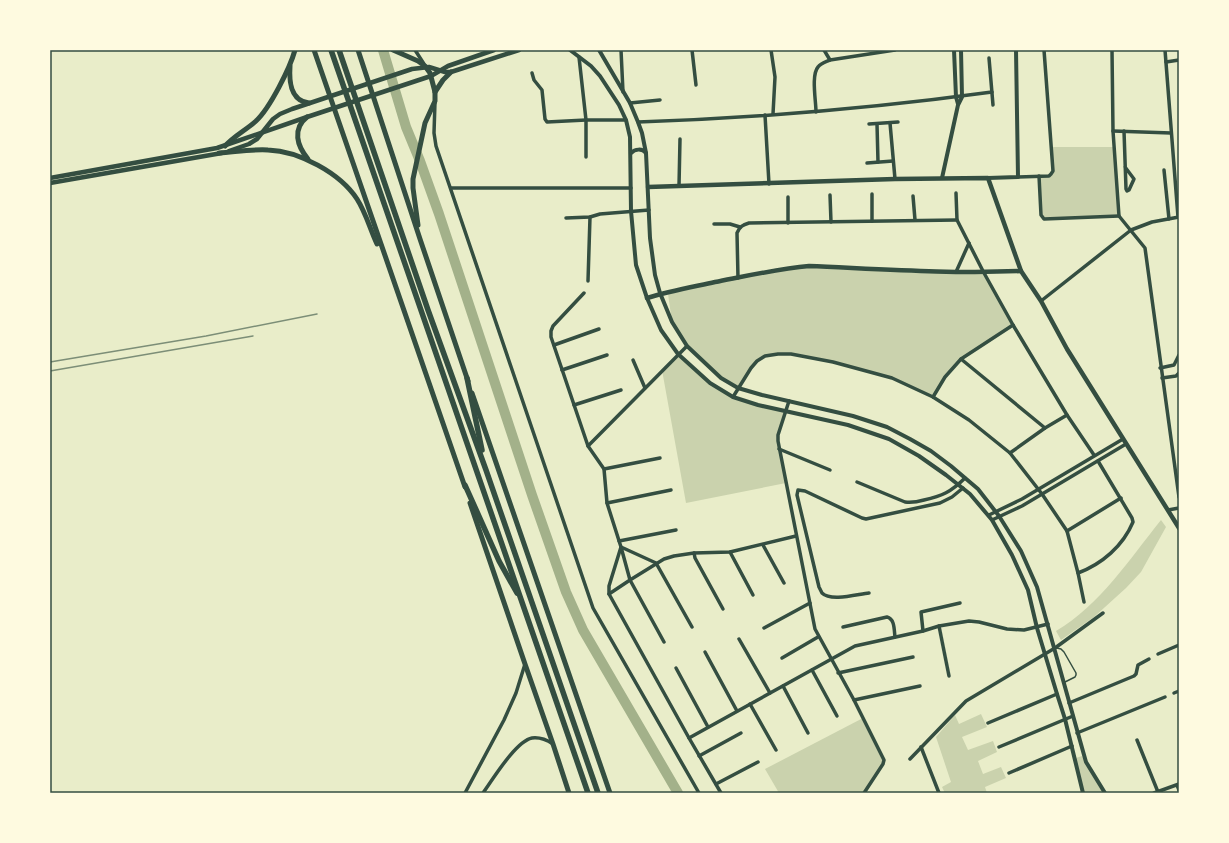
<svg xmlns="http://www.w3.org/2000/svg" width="1229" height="843" font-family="Overpass,sans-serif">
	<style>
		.green { fill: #cad2ad }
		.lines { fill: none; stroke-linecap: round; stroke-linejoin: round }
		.river { stroke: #a3b18a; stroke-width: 10 }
		.service { stroke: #344e41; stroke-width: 1.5 }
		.minor { stroke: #344e41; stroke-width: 3.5 }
		.tertiary { stroke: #344e41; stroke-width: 4 }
		.secondary { stroke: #344e41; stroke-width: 4.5 }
		.primary { stroke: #344e41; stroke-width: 5 }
		.trunk { stroke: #344e41; stroke-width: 5.5 }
		.rail { stroke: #7c8e77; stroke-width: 1.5 }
		.neatline { fill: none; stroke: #344e41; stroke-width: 1.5 }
	</style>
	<rect width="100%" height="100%" fill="#e9edc9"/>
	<!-- green -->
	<g class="green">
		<path d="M1051 147H1114L1119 216 1042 218 1039 176 1051 174Z"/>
		<path d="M809 266 984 273 1013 325 961 359 945 377 933 397 892 378 833 362 791 354 765 356 757 361 738 388 721 378 687 346 672 322 668 294 738 278Z"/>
		<path d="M678 354 710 383 733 397 786 411 778 435 786 483 686 503 662 370Z"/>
		<path d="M1161 520 1166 527 1141 572 1126 588 1094 617 1061 640 1056 631C1100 605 1129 560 1161 520Z"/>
		<path d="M981 714 987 727 962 737 968 750 993 741 997 752 978 761 983 774 1001 767 1006 778 985 787 987 793H945L942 787 951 782 936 737 955 715 959 724Z"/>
		<path d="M863 718 884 760 864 793H779L765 769Z"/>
		<path d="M1082 756 1103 793H1084L1076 758Z"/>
	</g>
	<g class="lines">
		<!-- river -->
		<path class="river" d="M383 50 406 127 420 161 439 214 532 495 566 592 583 630 678 793"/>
		<!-- service -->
		<path class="service" d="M1057 648 1061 649 1064 652 1076 673V675L1075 677 1065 682"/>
		<!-- minor -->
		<g class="minor">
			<path d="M415 50 424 64"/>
			<path d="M621 50 623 92"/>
			<path d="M692 50 696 85"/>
			<path d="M771 50 775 77 773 114"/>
			<path d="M824 50 830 60"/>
			<path d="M1112 50 1113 131 1119 216 1145 248 1179 497"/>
			<path d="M1165 50 1178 217"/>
			<path d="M579 57 586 120V157"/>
			<path d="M989 58 993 105"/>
			<path d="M1166 62 1179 60"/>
			<path d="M532 73 534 80 542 90 545 119 547 122 586 120H626"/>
			<path d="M435 102 434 133 436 146 593 608 699 793"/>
			<path d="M630 103 660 100"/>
			<path d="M816 112C816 101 811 75 818 67 821 63 826 62 830 60L895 50"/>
			<path d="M765 115 769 184"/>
			<path d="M638 122C757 118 875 108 992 92"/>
			<path d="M890 123 895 179"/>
			<path d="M869 124 898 122"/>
			<path d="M877 124 878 162"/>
			<path d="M1113 131 1171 133"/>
			<path d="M1124 131 1126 189 1127 191 1129 190 1134 179 1125 167"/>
			<path d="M867 163 893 161"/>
			<path d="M1164 170 1169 219"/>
			<path d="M1039 176 1041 215 1044 219 1119 216"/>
			<path d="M1018 177 1049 176 1051 174 1053 171 1044 50"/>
			<path d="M679 186 680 139"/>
			<path d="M451 188H631"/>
			<path d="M956 193 957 220 984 273 1013 325 1067 415 1094 455"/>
			<path d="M872 194V221"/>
			<path d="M830 195 831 222"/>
			<path d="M913 196 915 220"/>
			<path d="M788 197V223"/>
			<path d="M566 218 590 217 600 214 649 210"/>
			<path d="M714 224H730L740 227"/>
			<path d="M956 272 969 243"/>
			<path d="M738 278 737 233C740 226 743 225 749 223L957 220"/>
			<path d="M588 281 590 217"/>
			<path d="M584 293 553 326 551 331V337L588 446 604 469 607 503 621 547 630 580 664 642"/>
			<path d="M1041 301 1131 230 1152 222 1179 217"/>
			<path d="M554 345 599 329"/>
			<path d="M961 359 1045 428"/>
			<path d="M633 360 645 388"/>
			<path d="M1160 368 1174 365 1179 355"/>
			<path d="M562 370 607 355"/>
			<path d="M1162 378 1176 376 1179 373"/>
			<path d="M733 397 751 368 757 361 765 356 778 354H791L833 362 892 378 933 397 969 420 1010 453 1042 494 1067 531 1078 573 1084 602"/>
			<path d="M933 397 945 377 961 359 1013 325"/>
			<path d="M789 401 778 435V441L815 629 854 700 884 760 883 764 864 793"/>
			<path d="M574 405 621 390"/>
			<path d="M588 446 687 346"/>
			<path d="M779 449 830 470"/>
			<path d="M1010 453 1045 428 1067 415"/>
			<path d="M604 469 660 458"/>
			<path d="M857 482 905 502C912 503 917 502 924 500 942 496 951 492 965 478"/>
			<path d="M607 503 671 490"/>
			<path d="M1168 510 1179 508"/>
			<path d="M989 515 1022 499 1123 439"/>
			<path d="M992 520 1022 506 1126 444"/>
			<path d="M1067 531 1121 498"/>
			<path d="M619 541 676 530"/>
			<path d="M763 545 784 583"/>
			<path d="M730 552 753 595"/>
			<path d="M694 553 695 558 723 609"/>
			<path d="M1078 573C1102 564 1123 546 1133 522L1132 518 1098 461"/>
			<path d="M869 593C858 594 831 602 822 593 821 591 820 589 819 587L797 495 798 490 805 491 862 518 866 519 940 503 952 497 963 488"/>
			<path d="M609 594 630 580 664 559 674 556 694 553 730 552 796 536"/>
			<path d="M939 626 949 676"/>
			<path d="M692 627 656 563 621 547 609 586V594L689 738 721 793"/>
			<path d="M843 627 887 617C895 619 894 630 895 637"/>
			<path d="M764 628 810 603"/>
			<path d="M923 631 921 612 960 603"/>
			<path d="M739 639 770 693"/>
			<path d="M705 652 737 711"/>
			<path d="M1158 654 1179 645"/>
			<path d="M782 658 818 637"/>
			<path d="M676 668 708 727"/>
			<path d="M812 670 837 716"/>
			<path d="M838 673 913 657"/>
			<path d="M783 686 808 733"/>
			<path d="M1174 693 1179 691"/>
			<path d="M854 700 920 686"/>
			<path d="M1069 703 1134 676 1136 674 1138 665 1149 659"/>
			<path d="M750 704 776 750"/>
			<path d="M988 723 1057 694"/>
			<path d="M1077 733 1165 697"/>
			<path d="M689 738 855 646 923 631 939 626 969 621 979 622 1007 629 1024 630 1048 624"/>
			<path d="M1137 740 1158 792"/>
			<path d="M921 747 939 793"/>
			<path d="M999 747 1073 716"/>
			<path d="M699 756 741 733"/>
			<path d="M910 759 966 701 1055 648 1103 613"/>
			<path d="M1009 773 1072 746"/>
			<path d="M716 784 758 762"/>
			<path d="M1177 785 1179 790"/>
			<path d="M465 793 504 720 516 693 525 664"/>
			<path d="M483 793C493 779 516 741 532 738 540 737 547 740 553 744"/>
			<path d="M1154 793 1179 784"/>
		</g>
		<!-- tertiary -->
		<g class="tertiary">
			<path d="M570 50 591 66 600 76 619 105 626 120 630 137 631 211 636 265 647 298 661 330 678 354 710 383 733 397 758 405 848 425 889 439 919 456 946 475 970 494 992 520 1012 555 1028 590 1037 628 1057 694 1065 719 1083 793"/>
			<path d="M599 50 630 103 638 122 642 133 646 153 650 238 655 275 660 293 672 322 687 346 721 378 738 388 762 395 853 416 887 427 910 439 931 451 951 466 978 489 999 516 1021 551 1037 587 1086 762 1105 793"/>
			<path d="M954 50 956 97 958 104"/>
			<path d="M631 153C635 149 642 148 646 153"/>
			<path d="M942 178 958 105 962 97 961 50"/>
			<path d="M988 178 1018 177 1016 50"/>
		</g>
		<!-- secondary -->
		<g class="secondary">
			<path d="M229 151 249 144 257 139 273 119 280 114 292 109 412 69 429 67 445 72H451L519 50"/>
			<path d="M50 178 217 148 307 117 431 76 448 66 494 50"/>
			<path d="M50 183 222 153"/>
			<path d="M648 187 895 179 988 178 1021 271 1041 301 1067 349 1179 528"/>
			<path d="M647 298C669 291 692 287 715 282 746 276 777 269 809 266 880 269 950 274 1021 271"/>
		</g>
		<!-- primary -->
		<g class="primary">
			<path d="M314 50 465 487"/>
			<path d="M358 50 420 239 468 381"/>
			<path d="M393 50 418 61 425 66 430 73 435 92V101L425 123 413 179V188L418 225"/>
			<path d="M290 66C289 81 290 101 309 103"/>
			<path d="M435 92 443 80 451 72"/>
			<path d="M307 117C292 129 297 146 308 159"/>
			<path d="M225 146C234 136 246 130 256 121 270 108 290 68 295 50"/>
			<path d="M219 153C235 152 252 149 268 150 299 151 340 173 357 199 366 213 370 229 377 244"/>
			<path d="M472 393 610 793"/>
			<path d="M470 503 525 664 553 744 569 793"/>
		</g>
		<!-- trunk -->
		<g class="trunk">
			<path d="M331 50 588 793"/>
			<path d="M339 50 428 310 486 470 598 793"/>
			<path d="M467 378 482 450"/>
			<path d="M465 485 499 561 517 593"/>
		</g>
		<!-- rail -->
		<g class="rail">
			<path d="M50 362 206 336 317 314"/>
			<path d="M50 371 253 336"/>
		</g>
	</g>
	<!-- border -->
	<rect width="1229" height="843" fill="none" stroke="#fefae0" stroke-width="102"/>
	<rect x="51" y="51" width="1127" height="741" class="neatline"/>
</svg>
